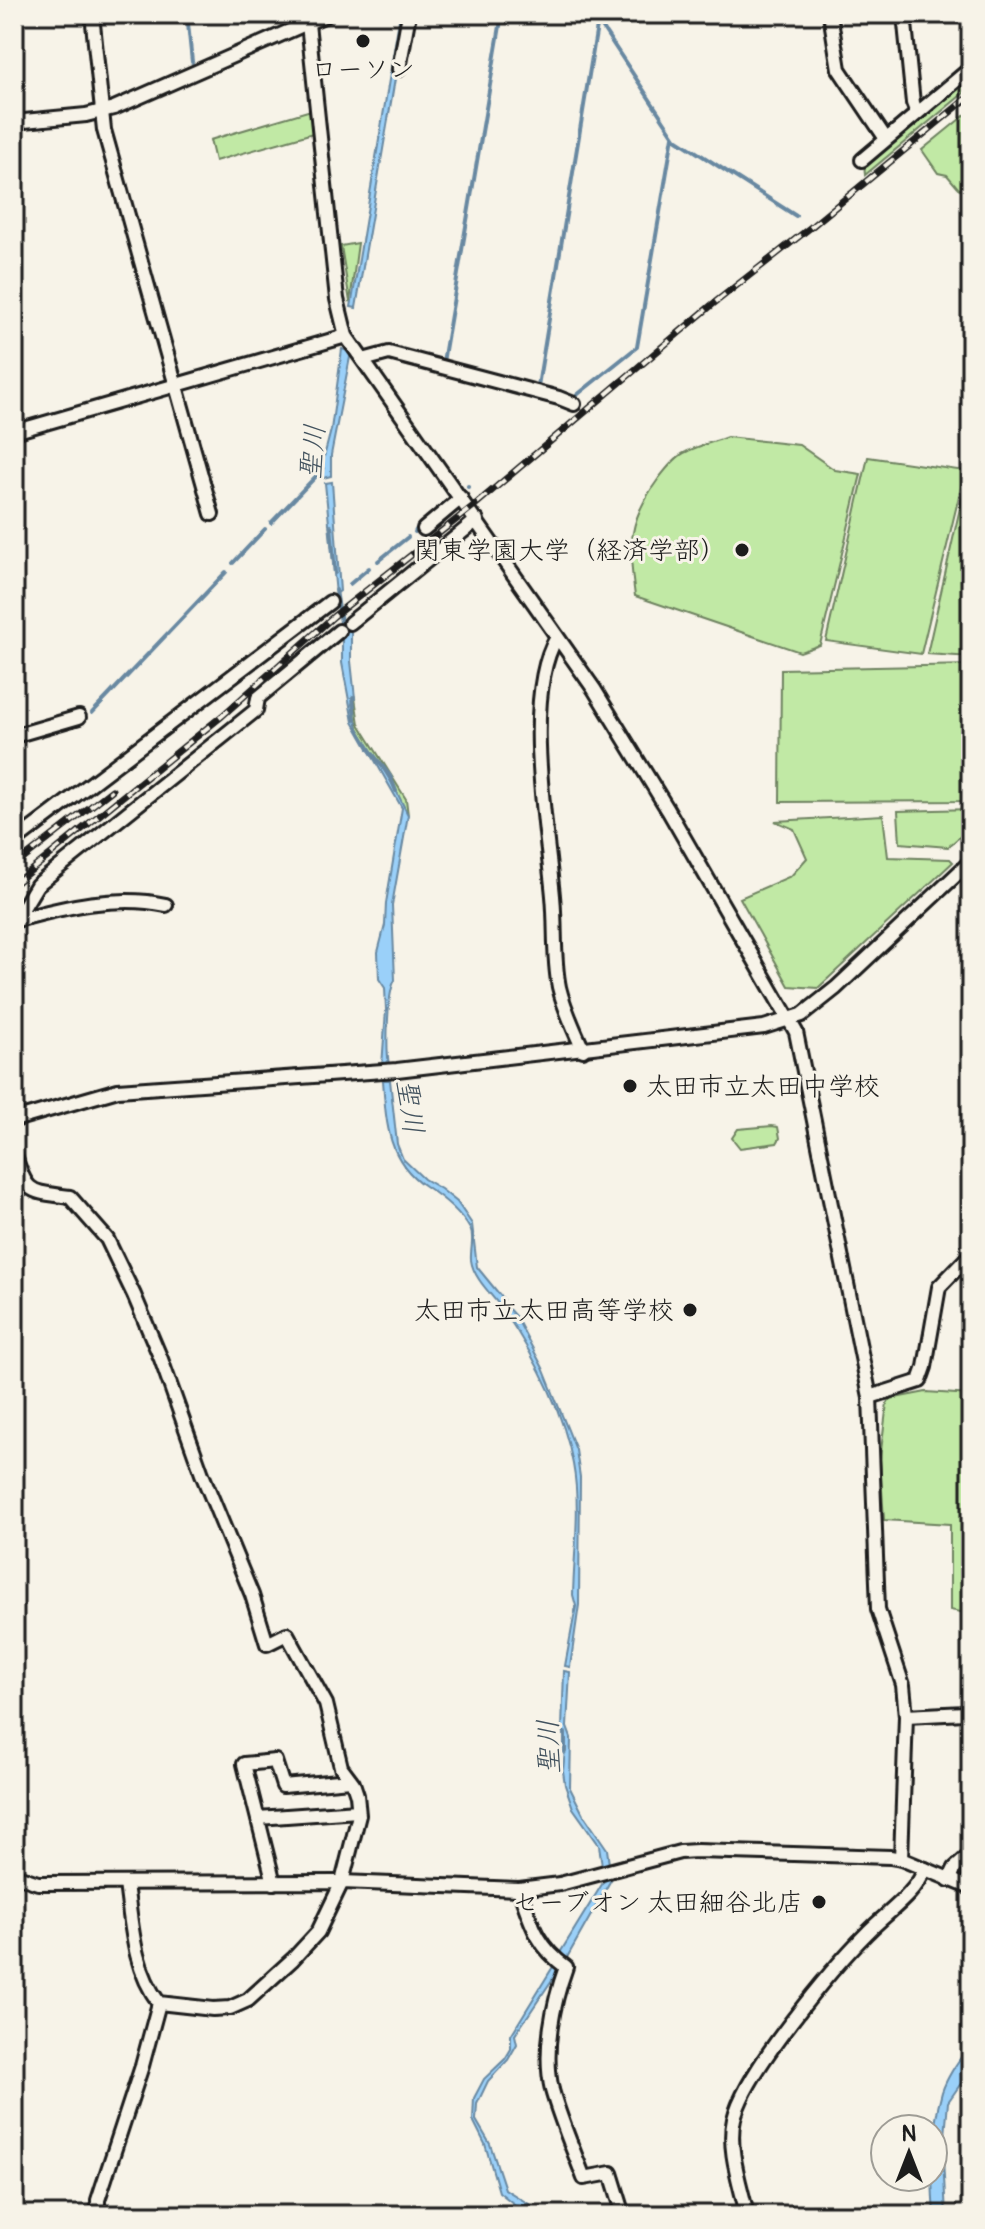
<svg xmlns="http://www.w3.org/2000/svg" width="985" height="2229" font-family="Pangolin,'Klee One',sans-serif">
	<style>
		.green { fill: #c1e9a5; stroke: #6e8260; stroke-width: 2 }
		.water { fill: #9ad0f9; stroke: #6888a1; stroke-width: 2 }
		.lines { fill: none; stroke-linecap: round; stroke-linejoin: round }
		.stream { stroke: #6888a1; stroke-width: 4 }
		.minor-casing { stroke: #1c1c1c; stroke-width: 18 }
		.minor { stroke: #f7f3e8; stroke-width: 12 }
		.rail-casing { stroke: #1c1c1c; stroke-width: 7 }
		.rail { stroke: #f7f3e8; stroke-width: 4; stroke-dasharray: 12; stroke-linecap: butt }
		.poi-dot { fill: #1c1c1c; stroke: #f7f3e8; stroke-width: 3 }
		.labels { text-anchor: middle; stroke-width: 6; stroke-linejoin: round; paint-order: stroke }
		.poi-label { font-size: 26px; fill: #1c1c1c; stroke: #f7f3e8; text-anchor: end }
		.water-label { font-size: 28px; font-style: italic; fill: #42525e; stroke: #f7f3e8 }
	</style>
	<rect width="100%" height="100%" fill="#f7f3e8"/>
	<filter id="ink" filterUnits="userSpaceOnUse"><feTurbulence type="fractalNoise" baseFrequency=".0125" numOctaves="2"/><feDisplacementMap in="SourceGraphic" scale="16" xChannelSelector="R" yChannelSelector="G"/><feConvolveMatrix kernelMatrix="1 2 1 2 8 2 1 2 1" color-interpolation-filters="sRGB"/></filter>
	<g filter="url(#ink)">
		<!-- green -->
		<g class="green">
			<path d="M971 75V87L865 175 864 163Z"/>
			<path d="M311 110 313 133 215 161 210 140Z"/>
			<path d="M971 110V190L967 193 958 188 947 175 938 173 922 150Z"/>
			<path d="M358 243 350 302 341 246Z"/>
			<path d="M727 437 799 445 835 470 861 474 820 645 800 652 635 596C628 545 628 520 659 478 666 469 676 456 686 452 699 445 714 442 727 437Z"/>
			<path d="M868 457 965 471 921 654 826 641Z"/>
			<path d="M967 477H971V657L927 654Z"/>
			<path d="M971 665V801L780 802 781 669Z"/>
			<path d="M355 698 359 724 406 799 408 815 358 728 352 704Z"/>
			<path d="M971 809V827L948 847 900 843 898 811Z"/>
			<path d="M883 815 888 857 950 859 953 862 818 988 789 986 740 898 791 876 807 858 794 829 775 821Z"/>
			<path d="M772 1126 778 1127 780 1138 777 1143 740 1148 732 1138 738 1129Z"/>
			<path d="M926 1392 971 1395V1614L950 1610V1524L884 1520 880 1459 887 1403 890 1399Z"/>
		</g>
		<!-- water -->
		<g class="water">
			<path d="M400 14H406L356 308 351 307Z"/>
			<path d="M342 349 351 352 331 455V476L323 478 320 472 331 430Z"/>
			<path d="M332 482 340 591 336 594 325 483Z"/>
			<path d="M351 628V661L355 698 352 704 358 728 396 790 408 815 392 905 395 980C387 993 386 1048 389 1065L382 1066 386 1010 385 988 379 979 378 952 385 925 386 903 402 808 353 722 342 663V635Z"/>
			<path d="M383 1080H390L397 1144 403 1159 424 1179 441 1189 457 1202 472 1224 477 1267 504 1300 501 1307C490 1293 473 1277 471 1260 470 1250 475 1237 470 1229 459 1210 442 1197 425 1186 387 1160 386 1122 383 1080Z"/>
			<path d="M506 1306 516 1317 543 1368 576 1450 580 1477 579 1605 570 1667 565 1666 576 1606 573 1595C574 1552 581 1506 573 1464 563 1409 535 1357 504 1311Z"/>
			<path d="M564 1671 570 1672 567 1727 571 1738 570 1788 583 1814 607 1849 609 1864 602 1866 599 1845 573 1808 565 1785 563 1771 566 1739 562 1728Z"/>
			<path d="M612 1878 565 1961 558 1956 604 1881Z"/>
			<path d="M554 1965 560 1968 515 2035 517 2044 508 2060 488 2081 477 2104 476 2120 490 2144 505 2189 532 2206 540 2215H528L499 2192 485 2144 473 2120 474 2098 484 2079 505 2059 511 2049V2035Z"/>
			<path d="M971 2043V2069L948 2102 943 2158 946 2215H934C931 2175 930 2133 942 2092 948 2074 960 2059 971 2043Z"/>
		</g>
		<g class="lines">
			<!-- stream -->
			<g class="stream">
				<path d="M187 14 192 62"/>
				<path d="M594 14 595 16"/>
				<path d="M600 24 676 139 796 216"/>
				<path d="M443 362 502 14"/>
				<path d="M538 386 598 20"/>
				<path d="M533 387 552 389"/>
				<path d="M577 395 637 347 673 136"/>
				<path d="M468 486V487"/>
				<path d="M271 523 323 469"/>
				<path d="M331 526 335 573"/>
				<path d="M415 532 419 525"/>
				<path d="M378 561 408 537"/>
				<path d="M233 563 265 529"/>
				<path d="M350 584 369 568"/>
				<path d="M336 590 342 629"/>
				<path d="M353 697 355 720"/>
				<path d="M92 713 226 572"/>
				<path d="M369 749 390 776 396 791"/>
				<path d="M565 1733V1752"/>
			</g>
			<defs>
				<g id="minor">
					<path d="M92 14 104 130 212 514"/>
					<path d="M307 14 337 299 346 336 594 689 668 810 796 1032 870 1397 878 1609 903 1685 906 1716 901 1859"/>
					<path d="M830 14 839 69 886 139"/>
					<path d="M904 14 913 103 917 113"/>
					<path d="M399 69 409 14"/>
					<path d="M14 122 86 115 114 108 328 14"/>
					<path d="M862 160 971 68"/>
					<path d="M363 360 389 353 559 398 574 404"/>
					<path d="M14 432 346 336"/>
					<path d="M424 529 461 498"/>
					<path d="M350 623 477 520"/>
					<path d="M557 637C522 695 547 828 553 896 556 926 553 958 559 987 564 1009 574 1029 583 1050"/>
					<path d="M14 736 79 717"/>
					<path d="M14 842 330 602"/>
					<path d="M17 920C64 907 118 894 166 905"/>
					<path d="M14 923 37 885 256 710 258 698 339 631"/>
					<path d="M14 1120 118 1090 397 1070 764 1027 802 1015 836 988 971 861"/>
					<path d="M14 1153C28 1195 28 1191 70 1197L107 1239 134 1295 161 1359 202 1474 252 1595 267 1644 287 1634 326 1704 341 1767 353 1783 357 1795 359 1815 342 1882 318 1932 293 1959 248 2000 230 2008 213 2009 159 2003C133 1968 132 1926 126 1884"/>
					<path d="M870 1397 920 1381 925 1367 939 1287 971 1254"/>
					<path d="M906 1716 965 1713 971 1715"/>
					<path d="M258 1818 358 1811"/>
					<path d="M14 1875 38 1883 342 1882 519 1889 560 1884 680 1852 697 1851 890 1857 901 1859 971 1888"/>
					<path d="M949 1880 955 1868 971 1854"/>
					<path d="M274 1883 244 1764 275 1761 283 1786 350 1780"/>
					<path d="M519 1889C531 1922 536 1946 566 1967 553 2003 543 2052 552 2090 560 2119 573 2149 584 2178L611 2173 624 2215"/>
					<path d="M98 2215V2200L142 2066 159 2003"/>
					<path d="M747 2215C741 2186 727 2149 734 2119 744 2073 833 1967 868 1932 887 1912 915 1895 925 1869"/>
				</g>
			</defs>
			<!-- minor casing -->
			<use href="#minor" class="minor-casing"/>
			<!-- minor -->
			<use href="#minor" class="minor"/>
			<defs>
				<g id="rail">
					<path d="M14 866 112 790"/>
					<path d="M14 884 222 716 334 616 476 504 713 304 811 227 971 95"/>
				</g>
			</defs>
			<!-- rail casing -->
			<use href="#rail" class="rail-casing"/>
			<!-- rail -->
			<use href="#rail" class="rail"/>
		</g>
	</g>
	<!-- markers -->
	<g class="poi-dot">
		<circle cx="363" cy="41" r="8"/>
		<circle cx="742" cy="550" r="8"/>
		<circle cx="630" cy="1086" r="8"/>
		<circle cx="690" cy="1310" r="8"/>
		<circle cx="819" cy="1902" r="8"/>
	</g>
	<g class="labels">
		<!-- poi labels -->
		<g class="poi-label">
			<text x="363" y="78" text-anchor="middle">ローソン</text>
			<text x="726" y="559">関東学園大学（経済学部）</text>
			<text x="646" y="1095" text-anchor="start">太田市立太田中学校</text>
			<text x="674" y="1319">太田市立太田高等学校</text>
			<text x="803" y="1911">セーブオン 太田細谷北店</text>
		</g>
		<!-- water labels -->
		<g class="water-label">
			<text transform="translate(312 452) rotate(-85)" y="10">聖川</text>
			<text transform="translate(411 1106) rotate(82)" y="10">聖川</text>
			<text transform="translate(548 1747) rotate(-92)" y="10">聖川</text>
		</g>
	</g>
	<!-- margin -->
	<rect width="985" height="2229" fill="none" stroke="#f7f3e8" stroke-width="48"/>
	<rect x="24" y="24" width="937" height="2181" fill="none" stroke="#1c1c1c" stroke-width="3" filter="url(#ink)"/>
	<!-- north arrow -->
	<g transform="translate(909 2153)"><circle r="38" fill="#f7f3e8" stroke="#9f9d96" stroke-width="2"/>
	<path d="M0-6L14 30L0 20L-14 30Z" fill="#1c1c1c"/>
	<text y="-12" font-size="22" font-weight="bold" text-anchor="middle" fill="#1c1c1c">N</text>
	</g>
</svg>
